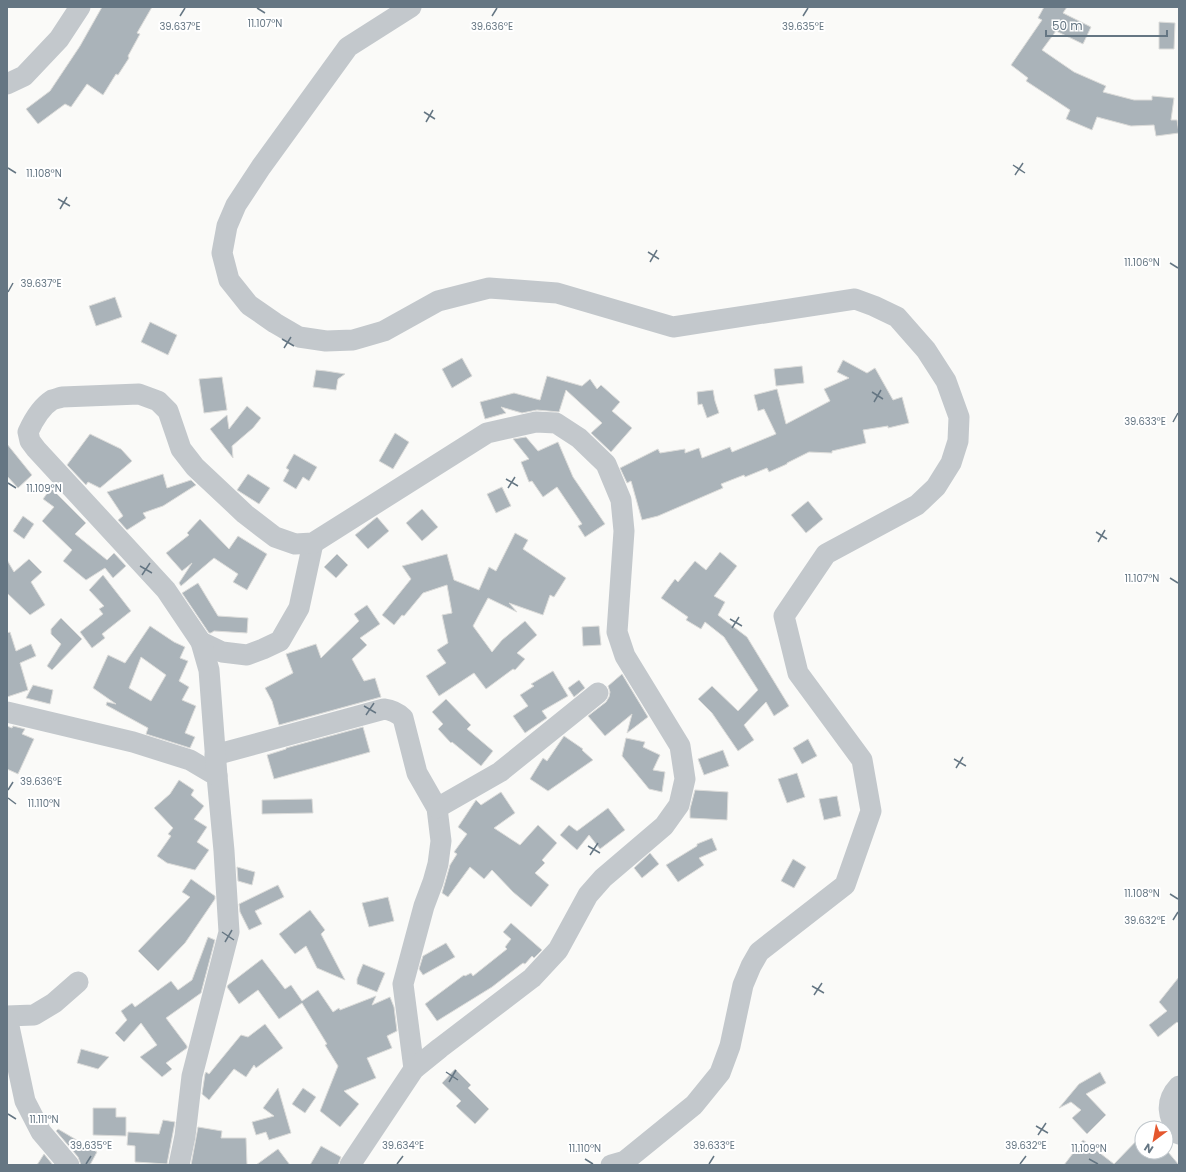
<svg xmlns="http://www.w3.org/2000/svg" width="1186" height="1172" font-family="Poppins,sans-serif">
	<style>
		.building { fill: #aab3b9; stroke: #dcdcda; fill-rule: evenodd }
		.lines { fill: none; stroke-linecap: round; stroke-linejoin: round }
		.minor { stroke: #c3c8cc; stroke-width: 21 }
		.ticks { fill: none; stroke: #657683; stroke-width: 1.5 }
		.ticks-label { font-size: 10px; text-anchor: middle; fill: #657683; stroke: #fff; stroke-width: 4; stroke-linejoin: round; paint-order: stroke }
	</style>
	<rect width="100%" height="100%" fill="#fafaf8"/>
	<!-- building -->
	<g class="building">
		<path d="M102 7H152L137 33 140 34 128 56 129 58 118 75 116 74 103 95 87 84 71 107 65 104 38 124 26 109 50 91 80 46Z"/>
		<path d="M1044 7H1067L1063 13 1091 27 1083 44 1056 31 1042 50 1074 72 1106 86 1103 92 1134 100H1152V96L1174 98 1171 120H1177L1179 133 1156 136 1154 125 1131 126 1097 117 1092 130 1066 119 1070 110 1026 81 1028 78 1011 65 1042 20 1038 18Z"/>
		<path d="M1159 22 1175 23 1174 49H1159Z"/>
		<path d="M115 297 122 317 96 326 89 306Z"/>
		<path d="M150 322 177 335 168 355 141 342Z"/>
		<path d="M462 358 472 376 452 388 442 369Z"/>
		<path d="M843 360 867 373 875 368 893 400 902 397 909 423 888 428V426L863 430 866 443 832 451V453L809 452 787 463V464L769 472 767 468 745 477 744 475 721 484 723 488 658 516 642 520 631 481 627 483 620 468 658 449 660 453 685 449V453L699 448 702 458 730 447 732 452 776 434 764 409 758 411 754 395 777 389 786 424 830 401 824 389 849 378 837 372Z"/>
		<path d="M802 366 804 383 776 386 774 369Z"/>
		<path d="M316 370 326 371 345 374 338 379 336 390 313 387Z"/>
		<path d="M547 376 582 386 590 379 597 389 601 385 620 402 612 411 632 428 611 452 591 433 602 423 566 390 559 412 537 410 522 413 501 407 506 413 485 419 480 402 514 393 540 400Z"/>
		<path d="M222 377 227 410 204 413 199 379Z"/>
		<path d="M713 390 715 401 719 413 707 418 702 404 698 405 697 392Z"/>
		<path d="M247 406 261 418 253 428 232 446 233 458 210 429 227 415 229 429Z"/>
		<path d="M395 433 409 442 393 469 379 461Z"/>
		<path d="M90 434 121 449 132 461 100 488 88 482 86 485 67 465Z"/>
		<path d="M526 437 538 451 558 442 573 477 605 524 585 537 578 526 582 524 557 487 543 497 532 481 529 482 521 462 529 459 513 439Z"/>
		<path d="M7 444 32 475 18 488 7 476Z"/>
		<path d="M294 454 317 467 309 481 303 477 296 489 283 481 289 470 286 468Z"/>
		<path d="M163 474 167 488 191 480 196 485 163 506 143 513 146 518 127 530 118 520 123 516 107 492Z"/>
		<path d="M248 474 270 488 259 504 237 490Z"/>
		<path d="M502 487 511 506 496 513 487 494Z"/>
		<path d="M51 488 86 523 75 534 107 560 114 553 126 566 113 578 105 568 86 580 63 561 72 550 42 521 54 507 43 499Z"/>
		<path d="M808 501 823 519 806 533 791 515Z"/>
		<path d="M422 509 438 527 422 541 406 523Z"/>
		<path d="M23 516 34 524 24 539 13 531Z"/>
		<path d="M377 517 389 531 368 549 355 535Z"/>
		<path d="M200 519 229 549 238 536 267 554 247 590 233 582 238 574 214 558 181 586 179 583 192 563 182 571 166 553 189 535 187 533Z"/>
		<path d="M515 533 528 540 523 549 566 578 554 597 550 595 543 615 509 603 517 612 488 598 473 626 492 652 502 640 525 621 537 635 517 653 525 659 515 670 513 669 486 689 474 673 439 696 426 676 446 663 437 650 448 643 442 615 452 613 447 585 423 593 404 616 402 615 394 625 382 615 411 579 402 566 447 554 454 580 479 590 489 567 496 571Z"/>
		<path d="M720 552 737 566 714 596 725 602 718 615 747 637 789 706 774 716 766 702 744 725 754 740 738 751 712 713 698 699 712 686 738 711 758 690 724 637 705 622 701 629 686 620 688 617 661 598 675 579 678 582 695 561 706 570Z"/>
		<path d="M337 554 348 565 336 578 324 567Z"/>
		<path d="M29 559 42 572 31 582 45 605 30 615 7 593V560L14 572Z"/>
		<path d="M103 575 131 611 102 634 105 638 92 648 80 632 103 614 99 609 104 606 89 590Z"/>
		<path d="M198 583 218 616 248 618 247 633 214 631 211 633H209L182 593Z"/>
		<path d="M367 605 380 624 360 638 367 645 352 659 364 681 375 678 381 697 279 725 272 701 265 688 293 673 286 654 316 644 321 658 359 621 354 614Z"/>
		<path d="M61 618 82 639 52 670 47 666 61 644 51 634V629Z"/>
		<path d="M150 626 174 642 185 647 180 658 188 661 179 681 189 687 182 700 196 706 185 733 195 737 190 748 146 734 148 728 106 705 107 702 116 704 93 688 108 655 125 663ZM141 657 166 675 151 701 129 688Z"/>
		<path d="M599 626 601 645 583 646 582 627Z"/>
		<path d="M10 632 16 651 31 644 36 656 20 663 28 690 7 697V633Z"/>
		<path d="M553 671 568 696 542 711 547 718 525 733 513 716 528 706 520 695 534 686 531 684Z"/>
		<path d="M622 674 648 717 627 733 632 714 605 736 588 716 606 702 609 697 610 692 608 686Z"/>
		<path d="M579 680 585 688 574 697 568 688Z"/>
		<path d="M33 685 53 690 50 704 26 698Z"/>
		<path d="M446 699 471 725 467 729 493 751 481 766 452 742 451 743 438 729 443 724 432 712Z"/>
		<path d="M7 726 12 728 13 726 25 729 22 734 34 739 18 774 7 769Z"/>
		<path d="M363 727 370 752 274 779 267 755 286 749V748Z"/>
		<path d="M564 736 583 749 582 750 593 760 548 791 530 779 543 758 547 761Z"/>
		<path d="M626 738 645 742 643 747 660 755 653 770 665 772 662 792 649 789 622 756Z"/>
		<path d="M808 739 817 756 802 764 793 748Z"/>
		<path d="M723 750 729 766 704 775 698 759Z"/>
		<path d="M797 773 805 797 787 803 778 779Z"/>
		<path d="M179 780 194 790 191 795 204 806 194 819 207 827 197 842 209 850 195 870 167 863 157 856 171 836 168 834 173 828 154 808 170 794Z"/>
		<path d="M695 790 728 792 727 820 690 818V809Z"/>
		<path d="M501 792 515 813 494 828 520 845 538 825 557 843 542 860 545 863 535 873 549 885 531 907 513 892 492 870 484 879 470 867 448 897 442 893 450 865 457 854 454 852 467 834 458 827 476 800 481 805Z"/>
		<path d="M837 796 841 816 824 820 819 799Z"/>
		<path d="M312 799 313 813 262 814V800Z"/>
		<path d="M608 808 625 830 600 849 589 835 577 850 560 835 569 825 577 831Z"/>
		<path d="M712 838 717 850 699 858 704 865 678 882 666 865 697 846V844Z"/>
		<path d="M650 853 659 864 642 878 634 868Z"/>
		<path d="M793 859 806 867 794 888 781 881Z"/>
		<path d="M237 867 255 872 252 885 238 881Z"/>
		<path d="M191 879 215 896V899L185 943 158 971 138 951 190 897 182 892Z"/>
		<path d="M278 885 284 897 255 911 262 924 249 930 240 912 239 904Z"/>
		<path d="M388 897 394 921 369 927 362 903Z"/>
		<path d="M310 910 325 930 321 934 345 980 317 968 306 946 295 954 279 934Z"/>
		<path d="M511 923 542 950 534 958 532 956 525 964 523 963 492 987 437 1021 425 1004 464 975 465 976 471 973 473 976 507 949 505 947 511 939 503 932Z"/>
		<path d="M208 937 215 940 201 993 166 1018 187 1046V1048L166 1063 172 1069 162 1077 140 1057 157 1045 141 1023 124 1042 115 1033 127 1020 121 1011 132 1003 135 1007 171 981 178 990 192 980Z"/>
		<path d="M446 943 455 957 423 975 419 969 423 956Z"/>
		<path d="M262 959 285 989 291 985 302 1001 318 990 333 1012 339 1008 340 1010 376 996 372 1005 390 997 394 1007 397 1031 387 1036 392 1048 367 1058 376 1078 344 1091 359 1104 340 1127 320 1111 338 1066 325 1045 327 1044 302 1003 279 1019 258 990 239 1004 227 987 228 985Z"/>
		<path d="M363 964 385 973 377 992 357 984V979Z"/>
		<path d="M1179 977V1024L1177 1022 1158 1037 1149 1025 1167 1011 1159 1002Z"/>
		<path d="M265 1024 283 1048 256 1068 254 1065 246 1077 234 1069 209 1100 202 1094 205 1074 206 1072 209 1074 241 1035 248 1037Z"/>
		<path d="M81 1049 109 1057 98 1069 77 1063Z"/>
		<path d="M455 1069 471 1085 468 1088 489 1109 475 1124 456 1106 461 1101 442 1083Z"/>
		<path d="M1100 1072 1106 1083 1086 1094 1106 1115 1087 1134 1072 1118 1081 1110 1071 1102 1059 1108 1079 1084Z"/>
		<path d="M278 1088 291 1133 269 1140 266 1132 256 1135 252 1122 274 1116 263 1108Z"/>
		<path d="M303 1088 316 1097 305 1113 292 1104Z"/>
		<path d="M93 1108H116V1117H126V1136L93 1135Z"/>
		<path d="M163 1120 175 1122 167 1164 135 1162V1146L127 1145 128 1132 159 1134Z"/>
		<path d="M198 1127 222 1131 221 1138H246L247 1165H191Z"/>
		<path d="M58 1129 97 1152 90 1165H81L78 1157 56 1131Z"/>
		<path d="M1142 1135V1152H1168L1179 1165H1064L1083 1140 1114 1164Z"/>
		<path d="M321 1146 341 1157 338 1165H310Z"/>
		<path d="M278 1149 290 1165H256Z"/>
		<path d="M44 1154 53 1165H37Z"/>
	</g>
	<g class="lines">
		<!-- minor -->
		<g class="minor">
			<path d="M411 7 348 47 261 167 236 205 227 226 222 253 229 280 249 305 275 323 299 337 326 341 353 340 384 331 438 301 489 288 557 293 673 327 855 299 874 306 897 317 926 350 946 381 959 417 958 441 951 463 936 487 917 505 826 554 784 616 798 673 862 760 871 811 845 885 759 952 751 966 743 985 730 1046 720 1073 694 1105 625 1161 611 1165"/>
			<path d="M7 84 24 76 59 39 80 7"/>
			<path d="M201 642 222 652 247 655 263 649 280 641 299 608 313 543"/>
			<path d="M7 712 133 742 190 760 217 776 224 851 229 932 192 1076 185 1136 179 1165"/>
			<path d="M215 755 384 709C392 710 397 712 403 718L417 773 437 808 441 841 438 864 433 882 424 906 403 984 414 1069"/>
			<path d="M217 776 209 670 201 642 166 590 36 449 30 441 28 432C33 421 41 407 52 400 55 399 59 398 62 397L139 394 158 401 168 411 181 449 195 467 245 514 275 537 295 544 313 543 487 433 536 422 556 423 579 438 606 464 621 500 624 531 617 632 625 656 680 746 685 779 679 805 664 826 603 878 588 895 558 950 532 978 440 1048 414 1069 350 1165"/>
			<path d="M437 808 500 772 598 693"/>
			<path d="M7 1016 34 1015 54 1003 78 982"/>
			<path d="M7 1017 25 1101 41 1132 69 1165"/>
			<path d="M1179 1086C1164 1102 1168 1117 1179 1134"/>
		</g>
	</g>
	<!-- ticks -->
	<path class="ticks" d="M257 8 265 13M180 16 185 8M492 16 497 8M803 16 808 8M424 112 435 119M426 122 433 110M1013 165 1025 173M8 168 16 173M1015 175 1023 163M58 199 70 206M60 209 67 197M648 252 659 259M650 262 657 250M1170 263 1178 268M8 292 13 283M282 339 294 346M284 348 291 337M872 392 883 399M874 402 881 390M1173 422 1178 413M506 479 518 486M8 483 16 488M508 488 515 477M1096 532 1107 539M1098 542 1105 530M140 566 152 573M142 575 150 563M1170 578 1178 583M730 619 742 626M732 628 739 617M364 706 376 713M366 715 374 703M954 759 966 766M956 768 963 757M8 790 13 782M8 798 16 804M588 846 600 853M590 855 598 843M1170 894 1178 899M1173 920 1178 912M222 932 234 940M225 942 232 930M812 986 824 993M814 995 822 983M446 1072 458 1080M449 1082 456 1070M8 1114 16 1119M1036 1126 1048 1133M1038 1135 1046 1123M585 1159 593 1164M1089 1159 1098 1164M86 1164 91 1156M397 1164 403 1156M709 1164 714 1156M1020 1164 1026 1156"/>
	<g class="ticks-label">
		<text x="265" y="27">11.107°N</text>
		<text x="180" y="30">39.637°E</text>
		<text x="492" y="30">39.636°E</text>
		<text x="803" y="30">39.635°E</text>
		<text x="44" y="177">11.108°N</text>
		<text x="1142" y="266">11.106°N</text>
		<text x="41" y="287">39.637°E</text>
		<text x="1145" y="425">39.633°E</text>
		<text x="44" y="492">11.109°N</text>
		<text x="1142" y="582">11.107°N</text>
		<text x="41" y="785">39.636°E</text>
		<text x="44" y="807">11.110°N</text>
		<text x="1142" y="897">11.108°N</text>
		<text x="1145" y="924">39.632°E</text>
		<text x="44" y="1123">11.111°N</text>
		<text x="91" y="1149">39.635°E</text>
		<text x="403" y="1149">39.634°E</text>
		<text x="714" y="1149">39.633°E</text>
		<text x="1026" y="1149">39.632°E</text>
		<text x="585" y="1152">11.110°N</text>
		<text x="1089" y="1152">11.109°N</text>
	</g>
	<!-- border -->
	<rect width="1186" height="1172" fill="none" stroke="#657683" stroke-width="16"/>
	<!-- north arrow -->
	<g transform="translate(1154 1140) rotate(212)"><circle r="19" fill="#ffffff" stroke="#c1c8cd"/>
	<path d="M0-3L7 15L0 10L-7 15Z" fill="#e4572e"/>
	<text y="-6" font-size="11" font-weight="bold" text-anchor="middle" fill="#657683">N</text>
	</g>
	<!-- scale -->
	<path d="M1046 30v6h121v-6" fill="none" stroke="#657683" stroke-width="2"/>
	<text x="1052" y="30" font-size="12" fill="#657683" stroke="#ffffff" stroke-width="3" paint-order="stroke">50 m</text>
</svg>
